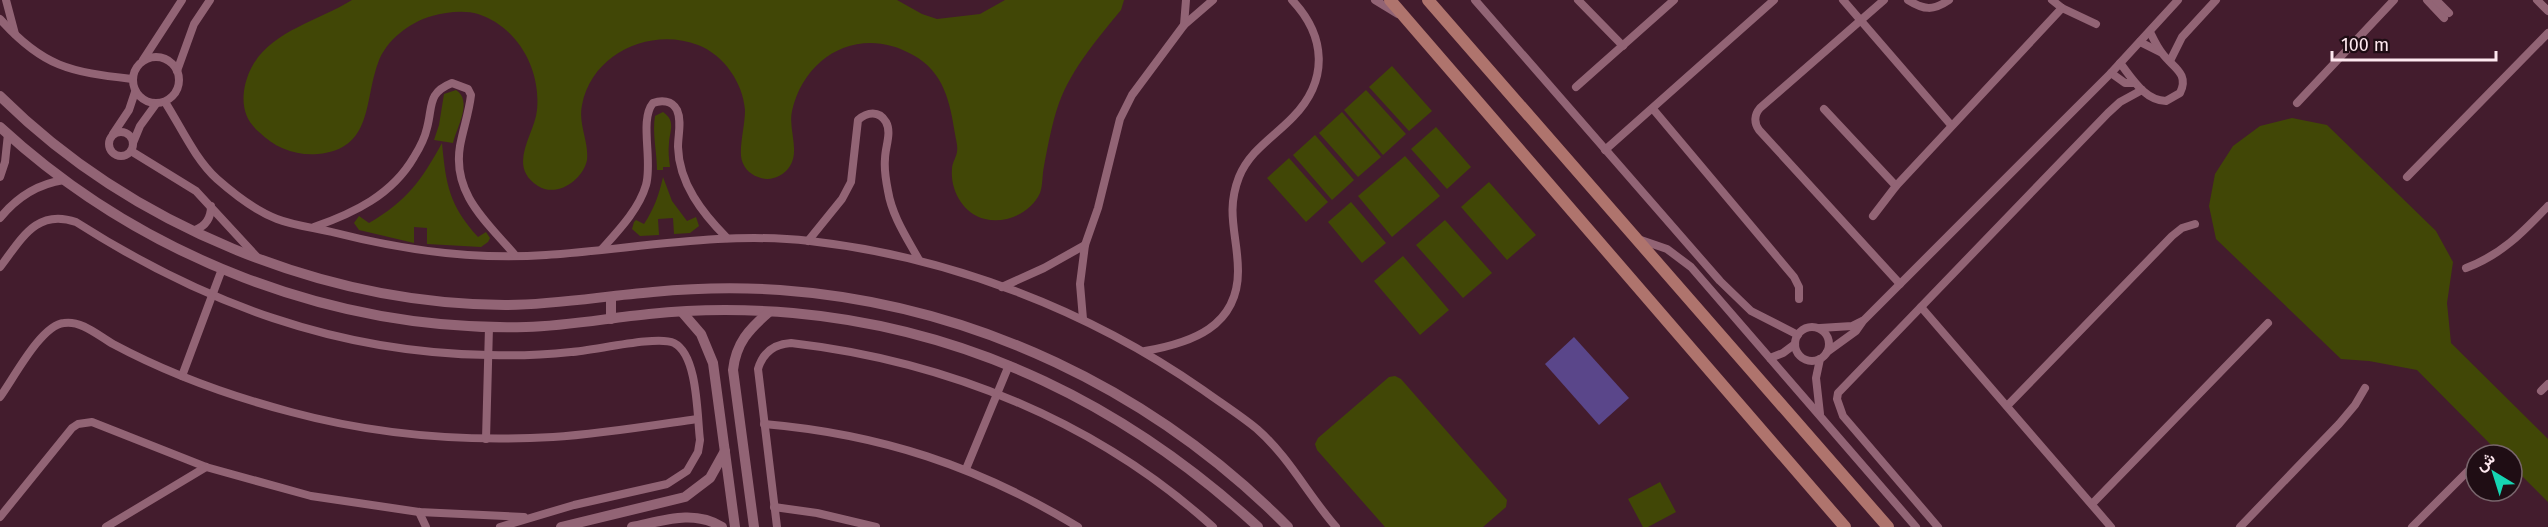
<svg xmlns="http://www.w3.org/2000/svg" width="2548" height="527" font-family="'Fira Sans',Vazirmatn,sans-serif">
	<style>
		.green { fill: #414706 }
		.water { fill: #5a468a }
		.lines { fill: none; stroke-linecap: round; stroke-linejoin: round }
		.minor { stroke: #926475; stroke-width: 8 }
		.tertiary { stroke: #926475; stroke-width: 10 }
		.secondary { stroke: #af746d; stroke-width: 12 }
	</style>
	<rect width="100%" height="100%" fill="#431c2d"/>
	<!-- green -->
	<g class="green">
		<path d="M352 0H897L922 14 937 19 980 14 1005 0H1124L1121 10C1098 38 1072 68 1059 103 1052 123 1048 145 1044 166 1042 175 1043 185 1040 193 1031 213 1006 224 985 219 963 214 950 190 952 169 952 163 956 158 957 152 958 146 956 140 955 134 950 102 944 72 913 55 861 25 805 54 792 111 788 129 800 150 790 166 783 177 769 182 758 177 749 174 742 166 741 156 740 142 745 125 745 110 743 83 724 55 698 45 651 27 592 53 582 105 578 125 589 141 587 160 583 180 557 198 538 186 506 166 535 134 537 110 541 70 518 27 478 14 465 10 446 12 432 16 410 22 386 40 378 63 364 101 373 149 318 154 296 156 275 148 259 132 246 121 242 108 244 91 253 34 310 26 352 0Z"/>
		<path d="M1392 66 1432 111 1409 131 1369 87Z"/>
		<path d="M456 90C473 101 457 127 453 143L434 140 439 125 444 94Z"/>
		<path d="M1366 90 1406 134 1383 155 1344 110Z"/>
		<path d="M663 112C676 121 670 130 669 143 668 151 669 159 670 167H663V170H657C657 152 652 133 655 116Z"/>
		<path d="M1342 112 1381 157 1358 177 1319 133Z"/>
		<path d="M2292 118 2327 125 2436 231 2453 262 2447 303 2451 343 2548 439V502L2512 466V455H2501L2417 370 2369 361 2341 359 2216 239 2209 206 2215 174 2233 146 2260 126Z"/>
		<path d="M1436 127 1471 167 1447 189 1411 149Z"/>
		<path d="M1315 135 1354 180 1332 200 1293 155Z"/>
		<path d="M442 143C446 185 449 205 478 237L486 232 490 238 488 242 481 247 427 244V228L414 227V243L359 230 354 223 359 216 369 223C407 201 421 181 442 143Z"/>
		<path d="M1405 156 1440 196 1392 237 1358 196Z"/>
		<path d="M1289 158 1328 202 1306 222 1267 178Z"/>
		<path d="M663 177 672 201 687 221 696 217 699 226 690 233 674 234 673 218 658 219 659 235 640 236 632 229 634 222 636 220 644 224C654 209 659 195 663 177Z"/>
		<path d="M1489 182 1536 235 1507 260 1461 207Z"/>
		<path d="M1351 202 1386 243 1362 263 1328 222Z"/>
		<path d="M1445 220 1492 273 1463 298 1416 245Z"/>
		<path d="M1403 256 1449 310 1420 335 1374 281Z"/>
		<path d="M1395 376 1401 379 1507 500 1506 507 1483 527H1385L1317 450 1315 444 1318 438 1389 377Z"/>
		<path d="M1660 482 1676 512 1648 527H1643L1628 499Z"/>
	</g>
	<!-- water -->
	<path class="water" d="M1574 337 1629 398 1599 425 1545 364Z"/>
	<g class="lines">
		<!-- minor -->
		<g class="minor">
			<path d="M6 0 15 34"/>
			<path d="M1375 0 1398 14"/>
			<path d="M1475 0 1720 281 1751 311 1798 335"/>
			<path d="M1578 0 1623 46"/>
			<path d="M1843 0 1951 125"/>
			<path d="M1884 0 1760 108C1754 115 1754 123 1759 130L1900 284"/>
			<path d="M1908 0C1924 10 1933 11 1949 0"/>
			<path d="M2052 0 2062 8 2096 24"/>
			<path d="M2427 0 2444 18"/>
			<path d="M2436 0 2449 13"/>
			<path d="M2537 0 2548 11"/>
			<path d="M0 19C43 67 70 72 132 79"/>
			<path d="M1184 25 1186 0"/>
			<path d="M2140 42 2160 52"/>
			<circle cx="156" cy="80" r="23"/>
			<path d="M143 60 182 0"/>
			<path d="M2170 61 2182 37 2216 0"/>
			<path d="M2120 63C2132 78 2144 100 2166 101L2180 93C2190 73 2172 67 2162 53 2157 47 2153 38 2150 32"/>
			<path d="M177 71 194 24 210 0"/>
			<path d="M2111 73 2125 83H2134"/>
			<path d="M1576 87 1674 0"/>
			<path d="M165 102C181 127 195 159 217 179 234 194 256 211 277 219 295 226 317 228 336 233 403 250 476 260 546 255 634 249 722 231 810 241 951 257 1088 310 1203 390 1221 403 1240 415 1257 429 1289 457 1308 495 1336 527"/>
			<path d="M2297 103 2394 0"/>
			<path d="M1653 109 1794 277 1799 287V299"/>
			<path d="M1824 109 1896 186"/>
			<circle cx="121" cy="144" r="12"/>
			<path d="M113 134 129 110 135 92"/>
			<path d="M133 143 140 126 156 104"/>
			<path d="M1605 150 1774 0"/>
			<path d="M131 151 196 191 256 256"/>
			<path d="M0 177 5 162 8 134"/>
			<path d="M2407 177 2548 33"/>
			<path d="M1873 216 1896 186 2062 8"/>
			<path d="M0 218C17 197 37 184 64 180"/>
			<path d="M314 227C354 213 392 195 414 157 419 149 425 137 427 128 433 106 427 93 452 83L468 89 471 95C469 113 463 129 460 146 452 194 487 222 515 255"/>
			<path d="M195 230C206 226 211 218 211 206"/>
			<path d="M1638 239 1667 249 1691 267 1916 527"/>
			<path d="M808 241 842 199 851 182 858 120C867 112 879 110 886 122 892 133 885 147 885 159 884 169 886 181 888 191 892 216 907 238 919 260"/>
			<path d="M602 249C619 230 639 209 646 185 653 160 639 120 653 103 661 100 672 100 677 110 682 121 678 135 678 147 679 183 702 213 727 238"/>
			<path d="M0 267C21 240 36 208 76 222 203 303 337 353 489 355 516 356 543 355 571 352 593 351 657 335 674 343 698 355 697 416 700 440L698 452 687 471 667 484 574 505 500 527"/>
			<path d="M2466 268C2501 255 2522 233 2548 206"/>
			<path d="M1002 287 1044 268 1085 245"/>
			<path d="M1921 307 2111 527"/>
			<path d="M1083 319 1080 284 1085 245 1098 208 1120 119 1132 95 1184 25 1213 0"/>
			<circle cx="1812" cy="344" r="17"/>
			<path d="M1820 328 1852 326 1862 321"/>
			<path d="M1145 351C1191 343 1238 327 1238 271 1238 236 1225 213 1239 177 1250 150 1274 137 1293 117 1329 80 1326 36 1292 0"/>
			<path d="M1827 352 1856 331 1863 321 2111 73 2178 0"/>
			<path d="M1770 358 1783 353 1795 344"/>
			<path d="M182 376 222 269"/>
			<path d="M2541 391 2548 384"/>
			<path d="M0 397C14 378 41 325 64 323 81 320 99 336 113 344 169 374 230 396 291 412 376 435 465 442 553 437 601 434 649 426 697 419"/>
			<path d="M2007 406 2172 236 2182 228 2195 224"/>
			<path d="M1820 414 1816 378 1820 359"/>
			<path d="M764 424C880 434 978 466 1078 527"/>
			<path d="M486 439 489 327"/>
			<path d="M2484 455 2487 451"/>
			<path d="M966 469 1009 365"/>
			<path d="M2092 504 2268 323"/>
			<path d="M774 507 817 513 876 527"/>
			<path d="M419 512 426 527"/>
			<path d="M0 517 72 428 78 424 92 422 206 467 311 496 419 512 524 517"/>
			<path d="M106 527 206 467"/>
			<path d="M777 527 758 369C763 352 774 344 791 343 947 361 1096 421 1213 527"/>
			<path d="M1938 527 1843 416 1837 399 1838 393 2108 113 2120 102 2142 90"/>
			<path d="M2240 527 2339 424 2355 405 2365 388"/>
			<path d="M2412 527 2476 463"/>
		</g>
		<!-- tertiary -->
		<g class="tertiary">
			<path d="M0 96C130 225 322 304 505 305 555 305 603 296 653 292 695 288 738 287 780 290 973 304 1153 390 1288 527"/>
			<path d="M0 127C141 257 334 332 526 327 568 326 608 318 649 314 697 309 745 309 793 313 972 329 1128 407 1258 527"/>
			<path d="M611 297V319"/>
			<path d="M682 312 701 334 713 363 735 527"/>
			<path d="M561 527 685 497 710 478 725 451"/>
			<path d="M632 527C662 521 694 509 722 527"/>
			<path d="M754 527 733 370C736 343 749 329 769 312"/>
		</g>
		<!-- secondary -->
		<g class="secondary">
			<path d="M1390 0 1845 527"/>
			<path d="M1428 0 1888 527"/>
		</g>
	</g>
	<!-- north arrow -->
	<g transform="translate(2494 473) rotate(322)"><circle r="28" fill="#1f0d14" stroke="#78656c" stroke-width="1.5"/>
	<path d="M0-4.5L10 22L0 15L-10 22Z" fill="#16d5b3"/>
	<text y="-9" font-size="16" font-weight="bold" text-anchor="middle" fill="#fee8ef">ش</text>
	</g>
	<!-- scale -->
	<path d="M2332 51v9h164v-9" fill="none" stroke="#fee8ef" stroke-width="3"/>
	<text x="2341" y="51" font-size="18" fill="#fee8ef" stroke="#1f0d14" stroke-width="4.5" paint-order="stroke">100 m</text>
</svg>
